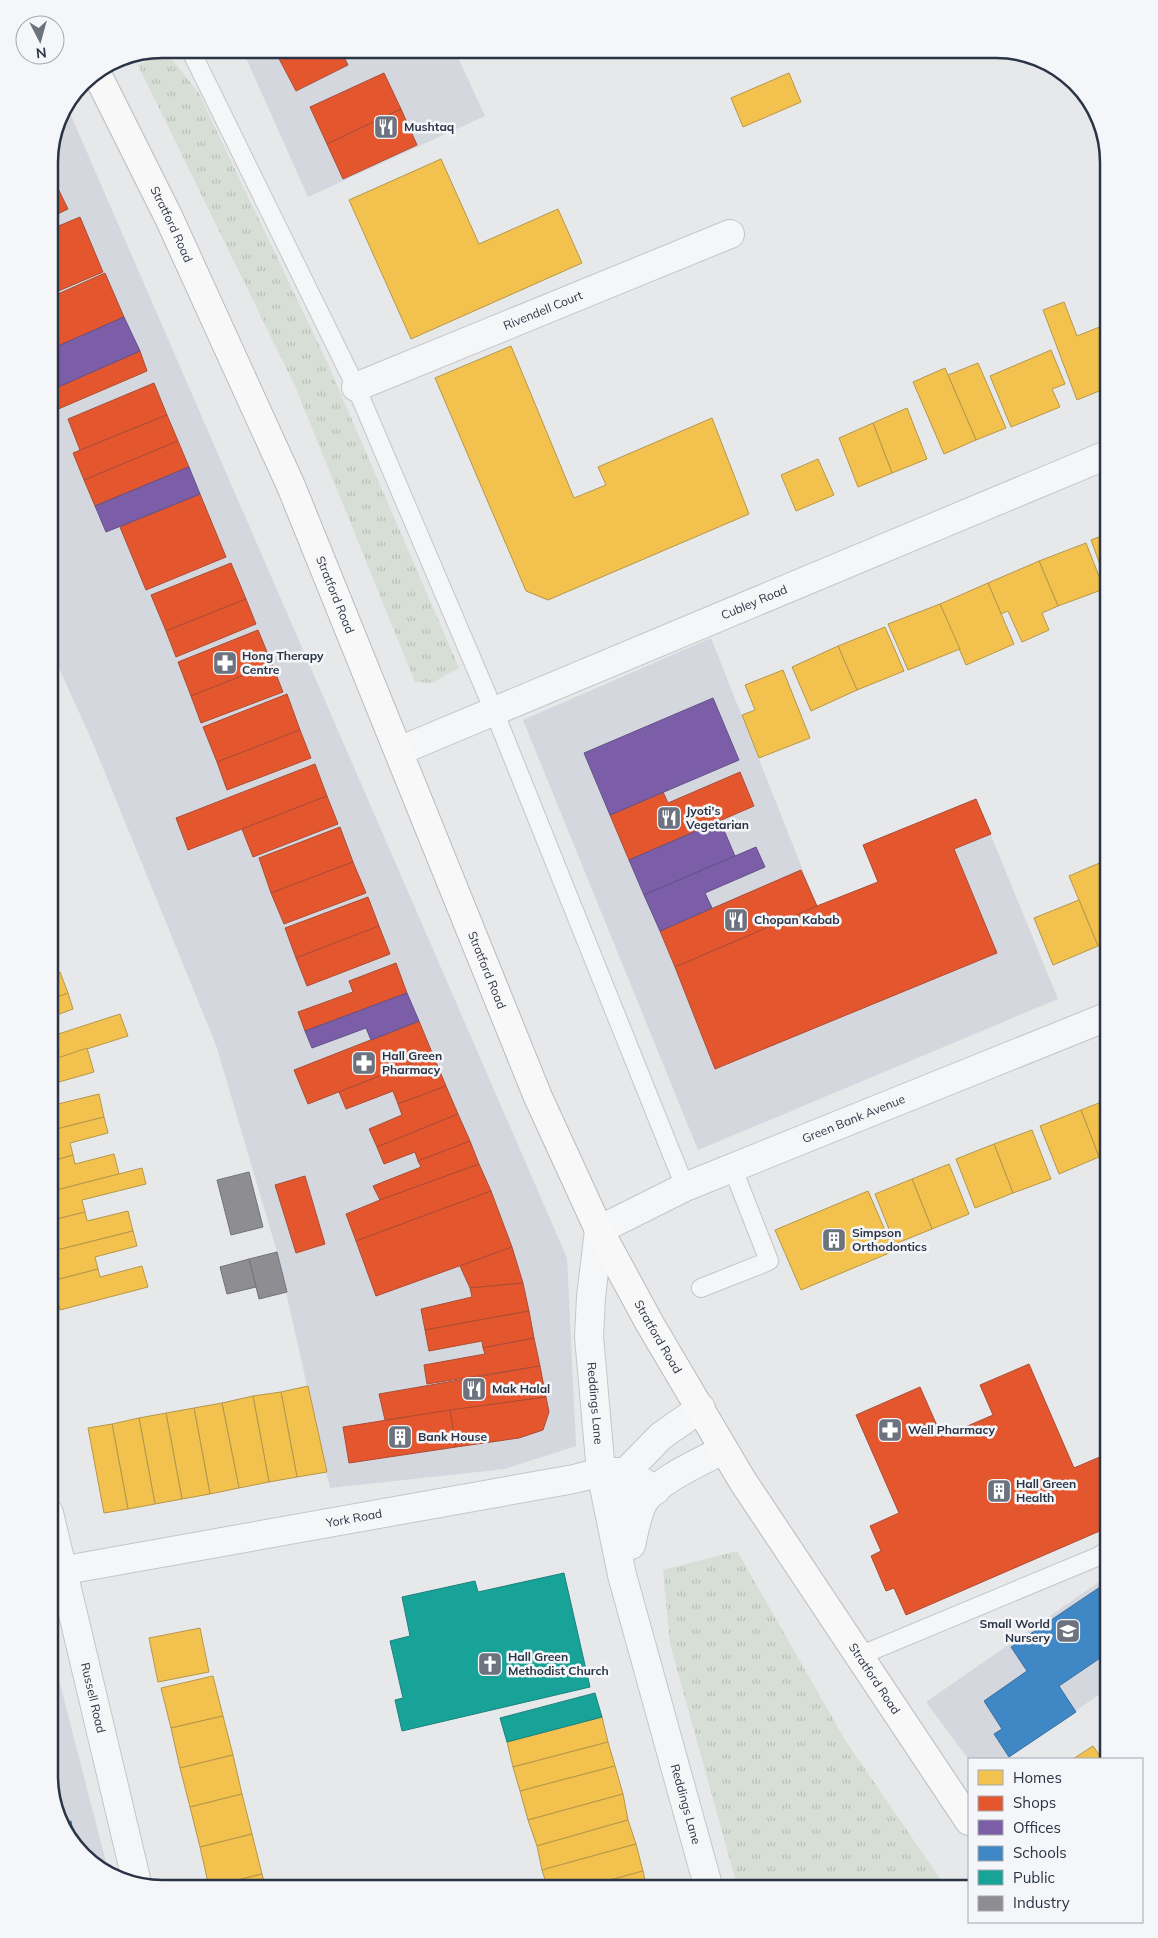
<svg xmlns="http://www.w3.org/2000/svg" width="1158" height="1938" font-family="Mulish,sans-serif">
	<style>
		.built { fill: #d4d7dd }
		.grass { fill: url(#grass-tufts) }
		.homes { fill: #f2c14e; stroke: #b6974b }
		.shops { fill: #e4572e; stroke: #ac4c35 }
		.offices { fill: #7b5ea7; stroke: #63518a }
		.schools { fill: #3f88c5; stroke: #396f9f }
		.public { fill: #17a398; stroke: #1d827f }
		.industry { fill: #8d8d92; stroke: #70727b }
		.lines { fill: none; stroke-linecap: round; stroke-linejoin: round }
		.service-casing { stroke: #c4c6c8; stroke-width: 20 }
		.minor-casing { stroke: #c4c6c8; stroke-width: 30 }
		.tertiary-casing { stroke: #c4c6c8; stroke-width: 30 }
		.trunk-casing { stroke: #b8bbbf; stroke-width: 30 }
		.service { stroke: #f5f6f7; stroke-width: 18 }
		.minor { stroke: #f5f6f7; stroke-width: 28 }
		.tertiary { stroke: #f5f6f7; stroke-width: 28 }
		.trunk { stroke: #f8f8f8; stroke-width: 28 }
		.labels { text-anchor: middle; stroke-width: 5; stroke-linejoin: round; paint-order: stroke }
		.poi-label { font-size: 12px; font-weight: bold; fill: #2b3445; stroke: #f4f6f9; text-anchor: start }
		.street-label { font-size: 12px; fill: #2b3445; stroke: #f4f6f9 }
		.rim { fill: none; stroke: #2b3445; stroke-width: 2.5 }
	</style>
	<defs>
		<pattern id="grass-tufts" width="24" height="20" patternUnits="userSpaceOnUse" patternTransform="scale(1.25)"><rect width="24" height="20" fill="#d6ded6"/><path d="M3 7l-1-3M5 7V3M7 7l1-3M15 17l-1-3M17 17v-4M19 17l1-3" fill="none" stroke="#b8bfb9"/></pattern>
	</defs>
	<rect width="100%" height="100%" fill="#e6e8ea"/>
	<!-- built -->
	<g class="built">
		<path d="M242 49H454L485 116 308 197Z"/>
		<path d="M66 104 567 1258 576 1446 505 1469 330 1488 277 1252 216 1045 92 741 49 646V155L60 112Z"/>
		<path d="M711 638 817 906 878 882 863 845 976 799 1058 999 698 1150 523 720Z"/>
		<path d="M1109 1575V1688L1005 1759 969 1760 926 1702Z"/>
		<path d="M49 1641 109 1874 99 1870 60 1826 49 1776Z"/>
	</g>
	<!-- grass -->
	<g class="grass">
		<path d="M167 53 198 92 327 362 459 668 432 683 415 682 295 386 138 65Z"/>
		<path d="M737 1551 845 1740 947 1889H738L670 1644 663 1570Z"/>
	</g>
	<!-- homes -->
	<g class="homes">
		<path d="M789 73 801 102 743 127 731 98Z"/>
		<path d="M441 159 479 244 558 209 582 263 411 339 349 200Z"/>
		<path d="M1064 302 1077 336 1102 326 1109 345V387L1077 400 1043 310Z"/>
		<path d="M1109 324V345L1102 326Z"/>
		<path d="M511 346 574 498 606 485 598 467 712 418 749 514 548 600 526 591 435 378Z"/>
		<path d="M1051 350 1065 384 1052 389 1060 407 1011 427 990 376Z"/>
		<path d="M978 363 1006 428 976 440 948 375Z"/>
		<path d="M945 368 976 440 944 454 913 382Z"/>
		<path d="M907 408 927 459 892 473 873 423Z"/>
		<path d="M873 423 892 473 858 487 839 438Z"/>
		<path d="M818 459 834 495 796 511 781 475Z"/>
		<path d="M1109 533V580L1106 581 1091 540Z"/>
		<path d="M1086 543 1104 589 1058 606 1039 561Z"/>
		<path d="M1039 561 1058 606 1042 613 1049 630 1022 642 1008 611 1001 614 988 583Z"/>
		<path d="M988 583 1014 644 966 665 940 604Z"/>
		<path d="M940 604 960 649 908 670 888 624Z"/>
		<path d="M885 627 904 671 857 690 838 646Z"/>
		<path d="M838 646 857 690 811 711 792 667Z"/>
		<path d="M783 670 810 738 759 758 742 715 755 710 745 685Z"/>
		<path d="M1109 859V942L1098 946 1069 876Z"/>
		<path d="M1079 900 1098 946 1053 965 1034 918Z"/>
		<path d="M60 972 68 993 49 1000V976Z"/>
		<path d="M68 993 73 1009 49 1018V1000Z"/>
		<path d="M120 1014 128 1036 49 1061V1037Z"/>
		<path d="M87 1048 94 1072 52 1084 55 1096 49 1097V1061Z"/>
		<path d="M99 1094 104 1117 49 1131V1097L55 1096 58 1104Z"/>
		<path d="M1109 1099V1153L1099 1157 1081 1110Z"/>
		<path d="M1081 1110 1099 1157 1059 1174 1040 1126Z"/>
		<path d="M104 1117 108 1133 70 1143 73 1155 49 1162V1131Z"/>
		<path d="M1032 1130 1051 1179 1013 1193 994 1144Z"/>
		<path d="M994 1144 1013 1193 975 1208 956 1159Z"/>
		<path d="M114 1154 119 1174 49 1192V1162L73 1155 75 1164Z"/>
		<path d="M949 1164 969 1214 932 1229 912 1179Z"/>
		<path d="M142 1168 146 1184 82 1200 85 1212 49 1221V1192Z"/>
		<path d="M912 1179 932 1229 895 1244 875 1194Z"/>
		<path d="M868 1191 894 1251 801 1290 775 1230Z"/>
		<path d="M128 1211 133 1231 49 1252V1221L85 1212 87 1221Z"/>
		<path d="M133 1231 137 1246 95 1257 98 1269 52 1281 49 1269V1252Z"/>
		<path d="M142 1266 148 1287 60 1310 52 1281 98 1269 100 1277Z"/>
		<path d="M308 1386 327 1472 297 1477 281 1392Z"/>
		<path d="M281 1392 297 1477 269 1482 253 1396Z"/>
		<path d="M253 1396 269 1482 239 1488 222 1403Z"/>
		<path d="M222 1403 239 1488 210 1494 194 1408Z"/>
		<path d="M194 1408 210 1494 182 1499 166 1413Z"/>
		<path d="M166 1413 182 1499 155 1504 139 1418Z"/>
		<path d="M139 1418 155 1504 128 1509 112 1424Z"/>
		<path d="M112 1424 128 1509 104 1513 88 1428Z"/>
		<path d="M200 1628 209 1672 158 1682 149 1638Z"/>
		<path d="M213 1676 223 1716 171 1728 161 1688Z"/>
		<path d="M223 1716 233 1755 180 1768 171 1728Z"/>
		<path d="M602 1717 608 1742 513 1767 507 1742Z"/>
		<path d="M608 1742 615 1766 520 1791 513 1767Z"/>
		<path d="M1093 1746 1102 1759H1073Z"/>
		<path d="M233 1755 242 1794 190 1807 180 1768Z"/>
		<path d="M615 1766 623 1794 528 1820 520 1791Z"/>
		<path d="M242 1794 252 1834 200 1847 190 1807Z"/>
		<path d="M623 1794 628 1820 537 1846 528 1820Z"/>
		<path d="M628 1820 636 1844 542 1870 537 1846Z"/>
		<path d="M252 1834 262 1874 209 1887 200 1847Z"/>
		<path d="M636 1844 643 1871 577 1889H548L542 1870Z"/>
		<path d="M643 1871 647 1889H577Z"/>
		<path d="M262 1874 266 1889H210L209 1887Z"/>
	</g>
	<!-- shops -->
	<g class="shops">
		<path d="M274 49H340L348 65 296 91Z"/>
		<path d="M384 73 401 109 327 144 310 107Z"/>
		<path d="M401 109 417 145 343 179 327 144Z"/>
		<path d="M49 170 68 209 49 218Z"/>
		<path d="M80 217 103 272 49 295V230Z"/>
		<path d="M105 273 124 317 49 350V298Z"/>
		<path d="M140 351 147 371 49 413V391Z"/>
		<path d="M154 383 167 415 80 450 68 419Z"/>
		<path d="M167 415 178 441 84 480 73 453Z"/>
		<path d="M178 441 189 467 95 506 84 480Z"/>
		<path d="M200 494 226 557 146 590 120 527Z"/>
		<path d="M231 563 246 599 166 631 151 595Z"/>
		<path d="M246 599 256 624 176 657 166 631Z"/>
		<path d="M258 630 272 664 191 696 178 662Z"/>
		<path d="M272 664 283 692 201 723 191 696Z"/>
		<path d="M287 694 300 730 217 762 203 727Z"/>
		<path d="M300 730 311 758 227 790 217 762Z"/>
		<path d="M315 764 327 796 188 850 176 818Z"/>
		<path d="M740 772 754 806 629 860 610 815 663 792 668 803Z"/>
		<path d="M327 796 338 824 253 857 242 829Z"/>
		<path d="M976 799 991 834 954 849 997 953 715 1069 675 967 817 906 878 882 863 845Z"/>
		<path d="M340 827 353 862 271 893 259 858Z"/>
		<path d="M353 862 366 893 284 924 271 893Z"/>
		<path d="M801 870 817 906 675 967 660 931Z"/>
		<path d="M368 897 379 926 296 958 285 928Z"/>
		<path d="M379 926 390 954 307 986 296 958Z"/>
		<path d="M396 963 407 993 305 1031 298 1012 353 992 349 981Z"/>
		<path d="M419 1021 433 1055 308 1104 294 1070Z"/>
		<path d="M433 1055 446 1086 398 1104 393 1091 346 1109 339 1092Z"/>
		<path d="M446 1086 458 1114 377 1147 369 1129 402 1115 398 1104Z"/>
		<path d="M458 1114 470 1141 418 1161 415 1152 384 1164 377 1147Z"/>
		<path d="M470 1141 479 1164 380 1200 373 1186 421 1167 418 1161Z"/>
		<path d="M479 1164 491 1191 356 1241 346 1214 380 1200Z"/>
		<path d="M305 1176 325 1244 296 1253 275 1185Z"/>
		<path d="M491 1191 512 1247 376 1296 356 1241Z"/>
		<path d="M512 1247 523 1283 470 1288 460 1266Z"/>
		<path d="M523 1283 529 1311 425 1330 421 1309 472 1297 470 1288Z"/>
		<path d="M529 1311 534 1338 483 1348 482 1341 429 1351 425 1330Z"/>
		<path d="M534 1338 540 1366 427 1384 424 1365 485 1354 483 1348Z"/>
		<path d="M1029 1364 1074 1468 1109 1453V1527L906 1615 894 1588 886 1591 871 1556 881 1551 870 1526 899 1513 856 1415 920 1387 942 1437 993 1415 980 1385Z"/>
		<path d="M540 1366 546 1397 385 1420 379 1394Z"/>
		<path d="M546 1397 549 1412 543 1430 519 1438 456 1447 450 1410Z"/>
		<path d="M450 1410 456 1447 349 1463 343 1427Z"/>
	</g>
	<!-- offices -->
	<g class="offices">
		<path d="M124 317 140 351 49 391V350Z"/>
		<path d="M189 467 200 494 106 532 95 506Z"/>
		<path d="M713 698 739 760 610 815 584 753Z"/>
		<path d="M720 821 735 856 644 895 629 860Z"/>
		<path d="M756 847 765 867 705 893 712 908 660 931 644 895Z"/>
		<path d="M407 993 419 1021 371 1040 366 1028 312 1048 305 1031Z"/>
	</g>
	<!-- schools -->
	<g class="schools">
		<path d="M1109 1581V1652L1059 1686 1076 1712 1009 1757 994 1734 1002 1729 984 1701 1027 1671 1011 1647Z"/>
		<path d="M49 1758 65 1823 71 1821 75 1843 60 1826 49 1776Z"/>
	</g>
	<!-- public -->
	<g class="public">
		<path d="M564 1573 590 1687 402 1731 395 1700 403 1698 390 1641 410 1636 402 1597 475 1581 478 1592Z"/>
		<path d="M595 1693 602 1717 507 1742 500 1718Z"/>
	</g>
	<!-- industry -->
	<g class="industry">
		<path d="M249 1172 263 1227 231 1235 217 1180Z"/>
		<path d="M277 1252 287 1292 259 1299 249 1259Z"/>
		<path d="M249 1259 256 1287 227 1294 220 1267Z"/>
	</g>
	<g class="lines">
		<defs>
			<g id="service">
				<path d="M190 49 356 387 494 711 685 1187"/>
				<path d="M701 1288 769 1261 733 1169"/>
				<path d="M859 1656 1099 1556 1109 1549"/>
			</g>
			<g id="minor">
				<path id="s1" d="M356 387 730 234"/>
				<path id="s2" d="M399 751 1109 454"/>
				<path id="s3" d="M599 1230 685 1187 1109 1016"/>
				<path id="s4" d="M49 1513 137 1883"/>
				<path id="s5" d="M49 1573 574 1479 601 1472H626L656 1490"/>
			</g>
			<g id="tertiary">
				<path id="s6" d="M599 1230 591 1297 589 1337 601 1472 622 1575 709 1889"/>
				<path d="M622 1527 623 1497 626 1472 661 1436 701 1408"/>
				<path d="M631 1545C634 1533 637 1514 643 1503 656 1481 700 1462 723 1450"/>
			</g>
			<g id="trunk">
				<path id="s7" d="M96 72 169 218 291 486 538 1097 599 1230 650 1324 742 1480 969 1821"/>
			</g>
		</defs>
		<!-- service casing -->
		<use href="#service" class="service-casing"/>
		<!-- minor casing -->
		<use href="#minor" class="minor-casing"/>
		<!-- tertiary casing -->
		<use href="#tertiary" class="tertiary-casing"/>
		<!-- trunk casing -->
		<use href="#trunk" class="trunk-casing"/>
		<!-- service -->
		<use href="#service" class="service"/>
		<!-- minor -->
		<use href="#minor" class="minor"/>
		<!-- tertiary -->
		<use href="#tertiary" class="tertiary"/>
		<!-- trunk -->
		<use href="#trunk" class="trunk"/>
	</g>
	<!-- icons -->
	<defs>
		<symbol id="restaurant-square" viewBox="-11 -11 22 22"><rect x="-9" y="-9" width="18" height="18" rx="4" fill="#6c737f" stroke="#f4f6f9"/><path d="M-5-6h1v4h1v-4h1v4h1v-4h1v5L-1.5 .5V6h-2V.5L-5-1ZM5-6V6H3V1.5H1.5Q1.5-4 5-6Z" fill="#fff"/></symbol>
		<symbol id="pharmacy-square" viewBox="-11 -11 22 22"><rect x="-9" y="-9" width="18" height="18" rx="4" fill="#6c737f" stroke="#f4f6f9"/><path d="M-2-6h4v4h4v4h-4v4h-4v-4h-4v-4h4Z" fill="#fff"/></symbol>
		<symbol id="building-square" viewBox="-11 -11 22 22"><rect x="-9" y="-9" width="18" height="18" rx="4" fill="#6c737f" stroke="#f4f6f9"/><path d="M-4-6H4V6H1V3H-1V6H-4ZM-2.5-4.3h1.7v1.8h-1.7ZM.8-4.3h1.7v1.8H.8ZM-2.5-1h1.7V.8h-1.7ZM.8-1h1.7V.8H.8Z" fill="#fff"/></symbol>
		<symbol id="school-square" viewBox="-11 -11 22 22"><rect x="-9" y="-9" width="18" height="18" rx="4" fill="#6c737f" stroke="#f4f6f9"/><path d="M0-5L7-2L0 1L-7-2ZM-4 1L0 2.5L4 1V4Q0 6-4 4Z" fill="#fff"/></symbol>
		<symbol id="church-square" viewBox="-11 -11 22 22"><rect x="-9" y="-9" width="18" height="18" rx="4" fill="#6c737f" stroke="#f4f6f9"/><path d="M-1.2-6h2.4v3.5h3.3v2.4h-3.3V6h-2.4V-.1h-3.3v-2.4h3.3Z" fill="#fff"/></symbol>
	</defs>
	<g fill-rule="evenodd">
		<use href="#restaurant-square" x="372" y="113" width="28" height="28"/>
		<use href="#pharmacy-square" x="211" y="649" width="28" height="28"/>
		<use href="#restaurant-square" x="655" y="804" width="28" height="28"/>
		<use href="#restaurant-square" x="722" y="906" width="28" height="28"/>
		<use href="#pharmacy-square" x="350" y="1049" width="28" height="28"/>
		<use href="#building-square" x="820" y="1226" width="28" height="28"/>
		<use href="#restaurant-square" x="460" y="1375" width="28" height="28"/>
		<use href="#pharmacy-square" x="876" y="1416" width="28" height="28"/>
		<use href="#building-square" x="386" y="1423" width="28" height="28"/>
		<use href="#building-square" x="985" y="1477" width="28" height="28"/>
		<use href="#school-square" x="1054" y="1617" width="28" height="28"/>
		<use href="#church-square" x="476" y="1650" width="28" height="28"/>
	</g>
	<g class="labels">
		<!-- poi labels -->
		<g class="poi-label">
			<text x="404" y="131">Mushtaq</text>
			<text x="242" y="660">Hong Therapy<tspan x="242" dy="14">Centre</tspan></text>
			<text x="686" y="815">Jyoti's<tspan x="686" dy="14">Vegetarian</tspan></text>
			<text x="754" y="924">Chopan Kabab</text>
			<text x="382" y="1060">Hall Green<tspan x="382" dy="14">Pharmacy</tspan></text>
			<text x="852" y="1237">Simpson<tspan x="852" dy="14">Orthodontics</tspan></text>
			<text x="492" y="1393">Mak Halal</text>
			<text x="908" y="1434">Well Pharmacy</text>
			<text x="418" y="1441">Bank House</text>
			<text x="1016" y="1488">Hall Green<tspan x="1016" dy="14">Health</tspan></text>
			<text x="1050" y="1628" text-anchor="end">Small World<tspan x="1050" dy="14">Nursery</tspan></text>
			<text x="508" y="1661">Hall Green<tspan x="508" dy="14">Methodist Church</tspan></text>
		</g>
		<!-- street labels -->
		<g class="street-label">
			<text dy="4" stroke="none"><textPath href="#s7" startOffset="170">Stratford Road</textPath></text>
			<text dy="4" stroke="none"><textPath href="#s1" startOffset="202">Rivendell Court</textPath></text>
			<text dy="4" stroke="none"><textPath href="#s7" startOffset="575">Stratford Road</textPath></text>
			<text dy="4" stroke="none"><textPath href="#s2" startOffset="385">Cubley Road</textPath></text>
			<text dy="4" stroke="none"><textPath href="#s7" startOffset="980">Stratford Road</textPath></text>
			<text dy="4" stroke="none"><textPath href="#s3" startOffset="278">Green Bank Avenue</textPath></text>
			<text dy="4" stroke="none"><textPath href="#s7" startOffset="1385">Stratford Road</textPath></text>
			<text dy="4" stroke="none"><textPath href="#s6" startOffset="174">Reddings Lane</textPath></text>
			<text dy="4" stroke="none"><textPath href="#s5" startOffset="310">York Road</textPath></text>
			<text dy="4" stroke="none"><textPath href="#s7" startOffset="1790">Stratford Road</textPath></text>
			<text dy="4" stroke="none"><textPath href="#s4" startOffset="190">Russell Road</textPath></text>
			<text dy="4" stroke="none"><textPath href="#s6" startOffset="586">Reddings Lane</textPath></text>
		</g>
	</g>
	<!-- crop -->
	<path d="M0 0H1158V1938H0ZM162 58H996A104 104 0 0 1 1100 162V1776A104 104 0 0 1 996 1880H162A104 104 0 0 1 58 1776V162A104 104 0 0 1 162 58Z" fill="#f4f6f9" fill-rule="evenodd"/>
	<path class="rim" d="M162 58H996A104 104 0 0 1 1100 162V1776A104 104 0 0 1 996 1880H162A104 104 0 0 1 58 1776V162A104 104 0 0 1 162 58Z"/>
	<!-- legend -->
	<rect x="968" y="1758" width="175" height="165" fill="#f4f6f9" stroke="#a4a8b1"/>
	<rect x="978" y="1770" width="25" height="15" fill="#f2c14e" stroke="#a4a8b1"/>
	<text x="1013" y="1783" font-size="15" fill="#2b3445">Homes</text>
	<rect x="978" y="1796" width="25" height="15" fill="#e4572e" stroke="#a4a8b1"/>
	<text x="1013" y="1808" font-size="15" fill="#2b3445">Shops</text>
	<rect x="978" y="1820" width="25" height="15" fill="#7b5ea7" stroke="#a4a8b1"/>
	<text x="1013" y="1833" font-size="15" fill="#2b3445">Offices</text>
	<rect x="978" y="1846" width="25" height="15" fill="#3f88c5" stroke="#a4a8b1"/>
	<text x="1013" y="1858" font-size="15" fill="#2b3445">Schools</text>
	<rect x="978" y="1870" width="25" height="15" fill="#17a398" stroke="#a4a8b1"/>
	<text x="1013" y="1883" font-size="15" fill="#2b3445">Public</text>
	<rect x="978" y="1896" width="25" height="15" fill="#8d8d92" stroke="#a4a8b1"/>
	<text x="1013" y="1908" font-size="15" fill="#2b3445">Industry</text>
	<!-- north arrow -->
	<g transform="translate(40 40) rotate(174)"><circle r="24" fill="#f4f6f9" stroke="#a4a8b1"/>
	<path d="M0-4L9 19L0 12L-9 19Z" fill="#6c737f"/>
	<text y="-8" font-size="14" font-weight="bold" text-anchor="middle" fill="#2b3445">N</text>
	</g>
</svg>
